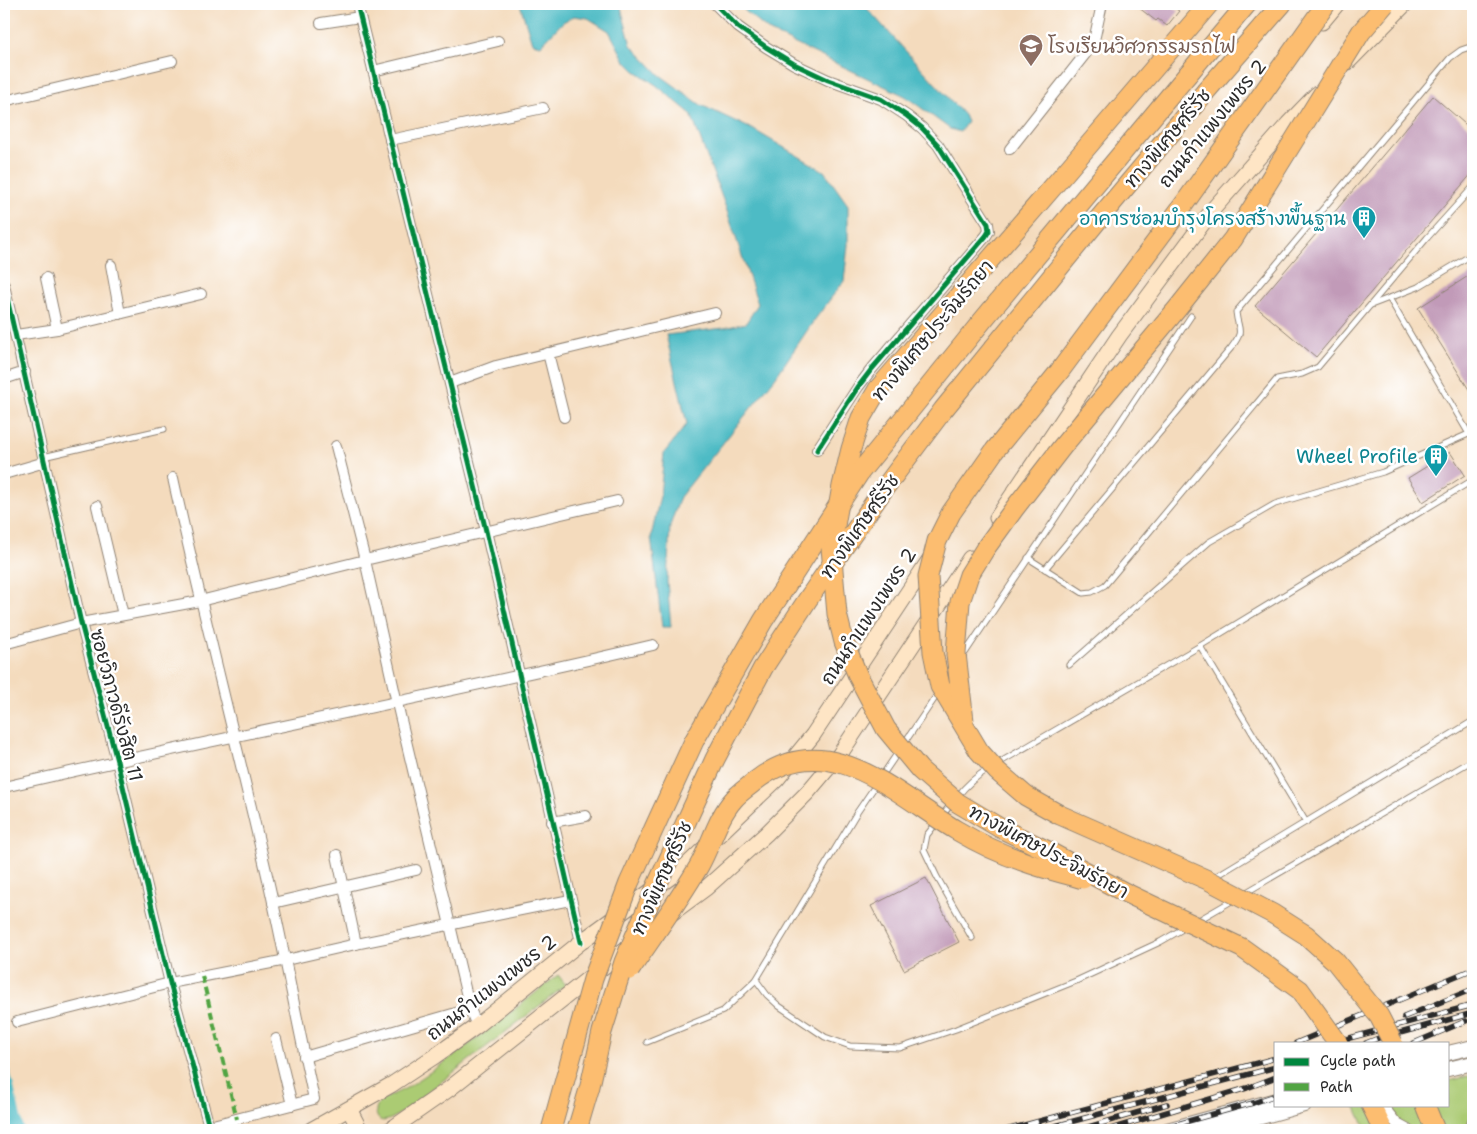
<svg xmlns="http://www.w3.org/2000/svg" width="1477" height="1134" font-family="'Shantell Sans','Playpen Sans Thai',sans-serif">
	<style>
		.green { fill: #abcb73; stroke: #6b7b4f }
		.water { fill: #4dbbc5; stroke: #3c7378 }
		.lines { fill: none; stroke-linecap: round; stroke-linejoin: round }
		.canal { stroke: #4dbbc5; stroke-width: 14 }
		.building { fill: #c19ab8 }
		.service-casing { stroke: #908374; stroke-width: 7 }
		.minor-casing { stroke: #908374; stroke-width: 12 }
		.tertiary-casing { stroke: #908374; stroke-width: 16 }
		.secondary-casing { stroke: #908374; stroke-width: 17 }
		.motorway-casing { stroke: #908374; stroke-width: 21 }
		.service { stroke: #fff; stroke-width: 5 }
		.minor { stroke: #fff; stroke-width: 10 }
		.tertiary { stroke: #fff; stroke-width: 14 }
		.secondary { stroke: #fee5c5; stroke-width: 15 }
		.motorway { stroke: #fcbd6f; stroke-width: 19 }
		.rail-casing { stroke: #2b2b2b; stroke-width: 5.5 }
		.rail { stroke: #fff; stroke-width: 4; stroke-dasharray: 11; stroke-linecap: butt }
		.motorway-bridge-casing { stroke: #908374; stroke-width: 21; stroke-linecap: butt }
		.motorway-bridge { stroke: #fcbd6f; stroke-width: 19 }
		.quiet { stroke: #51a443; stroke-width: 4; stroke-dasharray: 8 4; stroke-linecap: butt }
		.cycleway-casing { stroke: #fff; stroke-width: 8 }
		.cycleway { stroke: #00873e; stroke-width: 5 }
		.labels { text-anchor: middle; stroke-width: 5; stroke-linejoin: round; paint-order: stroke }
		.education-label { font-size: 19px; fill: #785e54; stroke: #fff; text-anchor: start }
		.street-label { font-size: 19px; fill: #2b2b2b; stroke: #fff }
		.culture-label { font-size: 19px; fill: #0d838f; stroke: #fff; text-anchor: end }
	</style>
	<rect width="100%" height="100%" fill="#fff"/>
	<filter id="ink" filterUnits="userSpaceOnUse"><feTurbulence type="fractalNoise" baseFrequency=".02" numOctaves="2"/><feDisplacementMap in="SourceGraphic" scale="10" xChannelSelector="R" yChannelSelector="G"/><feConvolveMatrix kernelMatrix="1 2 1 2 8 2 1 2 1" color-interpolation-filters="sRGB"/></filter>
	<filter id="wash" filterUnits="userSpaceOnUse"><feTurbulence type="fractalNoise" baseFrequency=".0096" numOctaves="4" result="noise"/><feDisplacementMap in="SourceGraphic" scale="20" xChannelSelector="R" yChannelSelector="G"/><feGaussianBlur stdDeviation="1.12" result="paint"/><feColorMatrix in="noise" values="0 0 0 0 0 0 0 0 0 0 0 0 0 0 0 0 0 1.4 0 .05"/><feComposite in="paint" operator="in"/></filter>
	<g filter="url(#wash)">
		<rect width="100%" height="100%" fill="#f4dbbd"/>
		<!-- green -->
		<g class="green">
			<path d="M558 975 566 985 405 1110C398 1115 377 1131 376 1111 375 1099 399 1093 408 1087 460 1053 509 1014 558 975Z"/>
			<path d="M1473 1075V1130H1366L1355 1105H1448V1081Z"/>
		</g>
		<!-- water -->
		<g class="water">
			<path d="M520 4H620L631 45 660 75 701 105 754 130 824 171 848 205V245L844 281 813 322 775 378 680 497 670 526 667 581 671 627H662L651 537 660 496 664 453 687 424 666 335 724 328 746 323 758 304 726 208 691 114 656 85 634 70 625 61 609 31 588 18 574 16 563 22 541 45 532 43Z"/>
			<path d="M740 4H863L964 115 967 122 960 132 950 129 905 96 770 32 745 11Z"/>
		</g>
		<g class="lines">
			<!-- canal -->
			<path class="canal" d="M4 1075 17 1130"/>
		</g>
		<g id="blocks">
			<!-- building -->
			<g class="building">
				<path d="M1134 4H1169L1179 11 1167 26 1158 19 1156 21Z"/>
				<path d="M1433 96 1473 131V172L1316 357 1255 306Z"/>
				<path d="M1473 273V396L1418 308Z"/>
				<path d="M1450 452 1465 475 1423 502 1408 478Z"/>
				<path d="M926 878 959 942 904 970 871 906Z"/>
			</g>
		</g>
	</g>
	<g filter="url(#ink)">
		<use href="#blocks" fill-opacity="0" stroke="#908374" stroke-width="1"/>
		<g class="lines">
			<defs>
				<g id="service">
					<path d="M1389 298 1469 434"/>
					<path d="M1371 305 1418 287 1473 254"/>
					<path d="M43 457 164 429"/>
					<path d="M1028 558 1083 593 1092 592 1105 585 1277 379 1302 374 1318 367 1427 238 1473 187"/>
					<path d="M1045 569 1231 348C1245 329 1238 332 1236 312L1450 58 1461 50 1473 46"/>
					<path d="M1200 646 1306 822"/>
					<path d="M963 656 1191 316"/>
					<path d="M1069 665 1209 542 1275 504 1383 472 1473 432"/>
					<path d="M997 764 1200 646 1473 480"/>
					<path d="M957 797C967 784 976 776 990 768"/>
					<path d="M952 803 927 835 924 850 937 877 972 938"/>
					<path d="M1218 875 1473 721"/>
					<path d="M1245 893 1473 760"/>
					<path d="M1197 921 1235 899"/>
					<path d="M756 980 767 995 779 1006 825 1037 850 1046 900 1048 956 1029 1076 981 1160 942 1186 927"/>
					<path d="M647 1042 723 1011 756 980 856 814 939 692"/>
				</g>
				<g id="minor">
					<path d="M357 4 486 531 581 942"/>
					<path d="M715 4 738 27 766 47 794 64 828 80 881 99 907 116 922 128 938 145 988 224 989 231 986 236 871 370 858 387 817 450"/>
					<path d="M321 23 360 17"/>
					<path d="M373 71 498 41"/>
					<path d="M4 101 172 61"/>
					<path d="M390 140 543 108"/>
					<path d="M1010 149 1090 48 1095 36 1102 4"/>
					<path d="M111 265 120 314"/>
					<path d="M46 278 57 329"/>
					<path d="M4 285 81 623 117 761 170 983 210 1130"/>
					<path d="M16 335 57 329 201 294"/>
					<path d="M548 353 564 417"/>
					<path d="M4 379 25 372"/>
					<path d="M450 383 496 366 715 313"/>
					<path d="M336 446 365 560 397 703 470 1009 477 1026"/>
					<path d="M4 474 45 462"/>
					<path d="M173 478C203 614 238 749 269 884 285 955 298 1027 314 1099L209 1126"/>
					<path d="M97 506 123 615"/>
					<path d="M4 644 81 623 200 601 365 560 617 501"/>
					<path d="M4 787C220 737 438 696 653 645"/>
					<path d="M552 822 586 816"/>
					<path d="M337 855 356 944"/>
					<path d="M273 903 416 870"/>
					<path d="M17 1022 170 983 286 960 356 944 570 900"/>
					<path d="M276 1039 292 1105"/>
					<path d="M304 1057 470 1009"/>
					<path d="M1382 1105 1397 1124 1408 1130"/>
					<path d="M1469 1130 1473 1121"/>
				</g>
				<g id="tertiary">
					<path d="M1448 1053 1473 1047"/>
					<path d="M1448 1069 1473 1063"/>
					<path d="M1167 1130 1276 1100"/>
					<path d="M1215 1130 1304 1105"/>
				</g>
				<g id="secondary">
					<path d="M1322 22 1337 4"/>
					<path d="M1348 62 1405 4"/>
					<path d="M997 518 1119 336 1214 208 1288 124 1317 94"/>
					<path d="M672 913 706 888 766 834 807 793 840 754 970 558"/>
					<path d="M349 1109 360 1130"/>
					<path d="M311 1130 391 1085 435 1056 477 1026 581 942 687 865 777 779 813 735 930 559"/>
					<path d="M390 1130 449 1089 632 944"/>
				</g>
				<g id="motorway">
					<path d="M1188 74 1247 4"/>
					<path d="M1206 91 1282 4"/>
					<path d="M1064 174 1209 4"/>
					<path d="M1371 1105 1383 1130"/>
					<path d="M1425 1105 1435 1130"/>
				</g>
			</defs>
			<!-- service casing -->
			<use href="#service" class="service-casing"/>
			<!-- minor casing -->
			<use href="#minor" class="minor-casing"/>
			<!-- tertiary casing -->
			<use href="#tertiary" class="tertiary-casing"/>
			<!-- secondary casing -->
			<use href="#secondary" class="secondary-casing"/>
			<!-- motorway casing -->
			<use href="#motorway" class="motorway-casing"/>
			<!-- service -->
			<use href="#service" class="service"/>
			<!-- minor -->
			<use href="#minor" class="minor"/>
			<!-- tertiary -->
			<use href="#tertiary" class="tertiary"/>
			<!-- secondary -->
			<use href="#secondary" class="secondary"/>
			<!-- motorway -->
			<use href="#motorway" class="motorway"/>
			<defs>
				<g id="rail">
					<path d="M1404 1017 1473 989"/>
					<path d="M1389 1036 1473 1013"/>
					<path d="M1296 1043 1473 969"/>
					<path d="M1331 1043 1473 1005"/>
					<path d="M1366 1043 1394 1032"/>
					<path d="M1414 1043 1466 1021"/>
					<path d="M1006 1130 1276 1058"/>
					<path d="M1040 1130 1276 1067"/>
					<path d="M1078 1130 1167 1104"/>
					<path d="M1107 1130 1247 1088 1276 1077"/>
					<path d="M1156 1130 1253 1103 1276 1095"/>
				</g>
			</defs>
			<!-- rail casing -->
			<use href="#rail" class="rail-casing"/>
			<!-- rail -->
			<use href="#rail" class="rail"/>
			<defs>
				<g id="motorway-bridge">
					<path d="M1326 4 1184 204 1059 372 995 450 951 513 937 541 928 576 933 652 940 686 979 751 997 771 1026 796 1060 815 1210 881 1273 914 1306 935 1335 961 1379 1016 1393 1043"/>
					<path d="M1064 174 878 389 861 418 851 449 842 486 831 548 837 614 844 642 858 676 886 729 920 770 958 803 1000 828 1046 850 1124 892 1242 948 1300 990 1338 1043"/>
					<path d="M964 721 956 654 960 602 969 575 985 549 1014 509 1062 447 1177 309 1233 239 1361 32 1385 4"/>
					<path d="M630 970C653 936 678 902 699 866 711 845 717 818 734 799 739 793 747 788 754 782 827 723 894 793 956 830 978 843 1001 854 1025 862 1043 869 1063 873 1083 879"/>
					<path d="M551 1130 593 979 629 883 694 741 763 621 860 472 983 320 1188 74"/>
					<path d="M577 1130 590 1086 602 1032 624 962 657 885 715 759 763 668 808 599 883 490 943 410 1097 221 1206 91"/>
				</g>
			</defs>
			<!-- motorway-bridge casing -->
			<use href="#motorway-bridge" class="motorway-bridge-casing"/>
			<!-- motorway-bridge -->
			<use href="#motorway-bridge" class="motorway-bridge"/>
			<!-- quiet -->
			<path class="quiet" d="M202 976 237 1119"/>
			<defs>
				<g id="cycleway">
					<path d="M357 4 486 531 581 942"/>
					<path d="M715 4 738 27 766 47 794 64 828 80 881 99 907 116 922 128 938 145 988 224 989 231 986 236 871 370 858 387 817 450"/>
					<path d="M4 285 81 623 117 761 170 983 210 1130"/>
				</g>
			</defs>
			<!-- cycleway casing -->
			<use href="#cycleway" class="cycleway-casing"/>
			<!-- cycleway -->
			<use href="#cycleway" class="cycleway"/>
		</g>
	</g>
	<!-- icons -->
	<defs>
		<symbol id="university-pin" viewBox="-11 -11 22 30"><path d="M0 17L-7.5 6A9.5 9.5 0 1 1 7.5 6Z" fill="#8d6e63" stroke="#fff"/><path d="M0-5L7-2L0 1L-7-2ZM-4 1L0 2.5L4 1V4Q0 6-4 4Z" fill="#fff"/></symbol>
		<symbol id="building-pin" viewBox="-11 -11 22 30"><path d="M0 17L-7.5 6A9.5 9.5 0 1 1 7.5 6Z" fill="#0f9aa8" stroke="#fff"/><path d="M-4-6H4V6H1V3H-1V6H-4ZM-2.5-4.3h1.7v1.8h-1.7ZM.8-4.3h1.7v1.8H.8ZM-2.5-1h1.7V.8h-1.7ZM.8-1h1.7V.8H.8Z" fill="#fff"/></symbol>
	</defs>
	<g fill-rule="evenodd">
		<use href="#university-pin" x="1017" y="32" width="28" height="38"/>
		<use href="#building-pin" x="1350" y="204" width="28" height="38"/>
		<use href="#building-pin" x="1422" y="442" width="28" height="38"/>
	</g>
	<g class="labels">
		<!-- education labels -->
		<g class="education-label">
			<text x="1048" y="53">โรงเรียนวิศวกรรมรถไฟ</text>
		</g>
		<!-- street labels -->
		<g class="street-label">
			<text transform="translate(1212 123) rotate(-51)" y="7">ถนนกำแพงเพชร 2</text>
			<text transform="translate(1167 138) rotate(-50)" y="7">ทางพิเศษศรีรัช</text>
			<text transform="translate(932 330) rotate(-50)" y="7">ทางพิเศษประจิมรัถยา</text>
			<text transform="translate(859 526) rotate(-55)" y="7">ทางพิเศษศรีรัช</text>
			<text transform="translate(868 616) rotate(-57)" y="7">ถนนกำแพงเพชร 2</text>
			<text transform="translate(117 705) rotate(75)" y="7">ซอยวิภาวดีรังสิต 11</text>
			<text transform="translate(1049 851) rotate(28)" y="7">ทางพิเศษประจิมรัถยา</text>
			<text transform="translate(661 878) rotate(-66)" y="7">ทางพิเศษศรีรัช</text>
			<text transform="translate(491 987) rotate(-38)" y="7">ถนนกำแพงเพชร 2</text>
		</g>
		<!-- culture labels -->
		<g class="culture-label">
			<text x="1346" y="225">อาคารซ่อมบำรุงโครงสร้างพื้นฐาน</text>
			<text x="1418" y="463">Wheel Profile</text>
		</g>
	</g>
	<!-- margin -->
	<rect width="1477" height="1134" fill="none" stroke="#fff" stroke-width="20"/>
	<!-- legend -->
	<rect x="1274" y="1042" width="175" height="65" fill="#ffffff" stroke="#aaaaaa"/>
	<rect x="1284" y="1058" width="25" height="8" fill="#00873e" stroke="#aaaaaa"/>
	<text x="1320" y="1066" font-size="15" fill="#2b2b2b">Cycle path</text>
	<rect x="1284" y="1083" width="25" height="8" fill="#51a443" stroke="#aaaaaa"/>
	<text x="1320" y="1092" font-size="15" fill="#2b2b2b">Path</text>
</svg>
